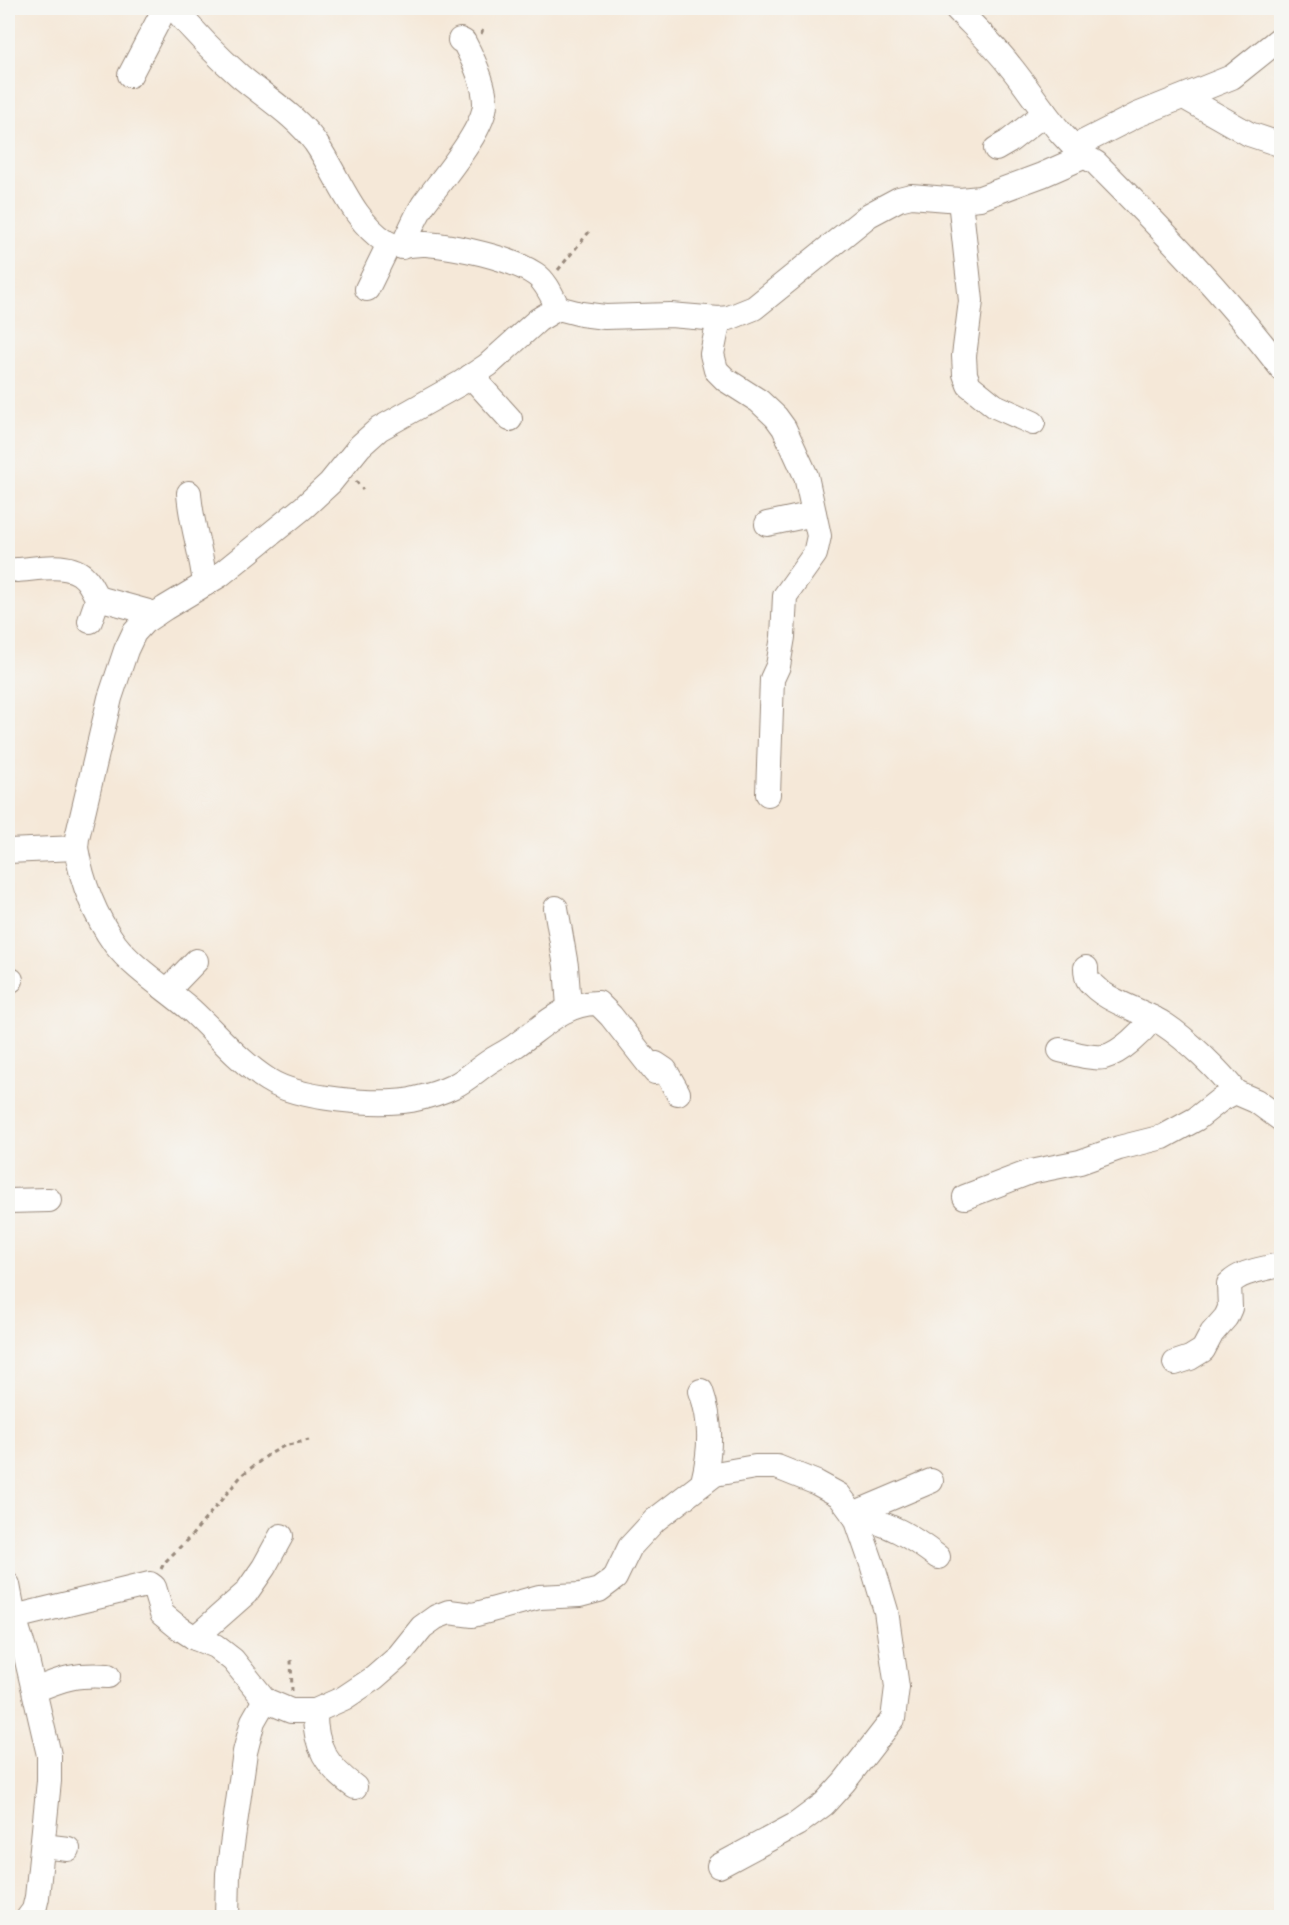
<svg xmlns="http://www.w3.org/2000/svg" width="1289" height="1925" font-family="Vollkorn,serif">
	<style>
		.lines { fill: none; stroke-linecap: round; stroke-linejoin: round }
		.minor-casing { stroke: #98897b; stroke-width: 26 }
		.path { stroke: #98897b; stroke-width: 3; stroke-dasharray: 4.5 4.5; stroke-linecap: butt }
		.minor { stroke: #fff; stroke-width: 24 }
	</style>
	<rect width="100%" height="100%" fill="#f6f6f2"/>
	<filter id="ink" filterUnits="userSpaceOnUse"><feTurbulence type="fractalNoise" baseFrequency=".0167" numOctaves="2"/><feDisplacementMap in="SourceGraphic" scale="12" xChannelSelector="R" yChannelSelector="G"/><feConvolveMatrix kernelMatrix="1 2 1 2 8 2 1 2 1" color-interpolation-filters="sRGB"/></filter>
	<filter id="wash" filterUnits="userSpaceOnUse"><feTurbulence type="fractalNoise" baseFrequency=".008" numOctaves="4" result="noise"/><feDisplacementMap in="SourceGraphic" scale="24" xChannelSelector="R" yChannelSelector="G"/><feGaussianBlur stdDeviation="1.35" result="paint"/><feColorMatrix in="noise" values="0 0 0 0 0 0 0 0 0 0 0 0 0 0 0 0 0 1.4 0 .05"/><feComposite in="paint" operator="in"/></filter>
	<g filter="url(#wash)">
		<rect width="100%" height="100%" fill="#f5e8d8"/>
	</g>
	<g filter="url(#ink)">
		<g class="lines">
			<defs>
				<g id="minor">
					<path d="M174 8C194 32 216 55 240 76 266 98 295 115 315 142 338 175 351 219 386 242 399 250 412 243 426 244 456 246 511 258 535 274 546 281 552 296 558 308"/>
					<path d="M956 8C974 27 994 45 1010 66 1035 96 1062 145 1096 163 1162 229 1225 295 1282 369"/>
					<path d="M130 75 165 8"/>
					<path d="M1184 97 1249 134 1282 145"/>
					<path d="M1074 147 1137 115 1232 77 1282 37"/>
					<path d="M996 149 1008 142 1045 113"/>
					<path d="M960 200 971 301 964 356 965 374 969 385 995 406 1033 423"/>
					<path d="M402 247C409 233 415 218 423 205 439 182 485 130 485 103 485 84 473 59 464 42L460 40"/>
					<path d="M367 289 389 244"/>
					<path d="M719 319 712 354 716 370 726 380 759 401 776 417 784 428 806 476 819 536 815 554 785 596 783 637 778 666 772 679 768 794"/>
					<path d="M471 376 510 419"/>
					<path d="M189 493C191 525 202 553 205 584"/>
					<path d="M767 524 814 514"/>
					<path d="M17 570C37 569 70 561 85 578 91 584 93 592 98 598L156 614"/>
					<path d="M90 621 98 598"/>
					<path d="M76 848C82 882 95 916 115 944 134 969 167 989 191 1010 216 1033 239 1062 268 1080 297 1099 377 1106 411 1100 425 1097 442 1092 454 1086 468 1079 479 1068 492 1060 500 1055 508 1051 515 1046 541 1028 565 1002 598 1003L611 1016 655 1072 656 1064 665 1070 678 1093"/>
					<path d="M8 851 76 848 77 838 110 698 126 650 134 633 144 622 165 608 220 575 304 507 330 483 360 446 379 429 461 383 488 365 538 320 558 308 581 314 605 317 670 315 719 319 729 318 754 308 869 215 899 199 911 196 960 200 980 198 1042 175 1083 157"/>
					<path d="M556 908 566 966 569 1007"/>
					<path d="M1086 968C1086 972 1086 977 1089 981 1105 1002 1143 1010 1165 1025 1185 1038 1221 1072 1235 1092"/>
					<path d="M8 980H11"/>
					<path d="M168 990 196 961"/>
					<path d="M1060 1050C1074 1053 1090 1059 1104 1057 1121 1053 1142 1032 1153 1018"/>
					<path d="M965 1197 1030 1172 1080 1162 1119 1148 1163 1137 1196 1119 1220 1100 1235 1092 1256 1101 1282 1120"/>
					<path d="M8 1201 49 1200"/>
					<path d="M1175 1363 1190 1358 1203 1350 1212 1333 1226 1317 1230 1308 1229 1284C1243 1270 1264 1270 1282 1264"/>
					<path d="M701 1391C712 1422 711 1450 703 1482"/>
					<path d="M853 1514 931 1481"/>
					<path d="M856 1518C888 1521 913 1538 938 1557"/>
					<path d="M8 1585 14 1617 26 1656 49 1755V1781L37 1897 34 1910 28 1918"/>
					<path d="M14 1617 150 1584 154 1587 162 1614 178 1627 195 1638 215 1646 233 1660 265 1700 291 1711H315L344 1698 374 1678 397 1658 422 1627 436 1617 449 1612 473 1615 539 1597 580 1595 599 1590 615 1578 630 1547 655 1520 715 1474 755 1467H777L817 1483 839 1495 856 1518 872 1564 886 1611 897 1687 893 1719 844 1782 824 1804 797 1824 719 1866"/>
					<path d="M195 1638 246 1593 264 1567 281 1536"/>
					<path d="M35 1690C64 1678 76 1674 108 1676"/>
					<path d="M315 1711C314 1746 327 1767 355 1787"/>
					<path d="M43 1846 68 1849"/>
					<path d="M227 1918 228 1874 245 1752 253 1721 265 1700"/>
				</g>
			</defs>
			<!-- minor casing -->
			<use href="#minor" class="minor-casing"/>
			<!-- path -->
			<g class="path">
				<path d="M481 34 484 27"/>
				<path d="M558 270 589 232"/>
				<path d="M356 481 363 490"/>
				<path d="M161 1569 164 1563 192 1535 243 1474 268 1455 284 1446 309 1440"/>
				<path d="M291 1660 292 1691"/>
			</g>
			<!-- minor -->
			<use href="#minor" class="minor"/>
		</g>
	</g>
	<!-- margin -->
	<rect width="1289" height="1925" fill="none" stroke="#f6f6f2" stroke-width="30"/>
</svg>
